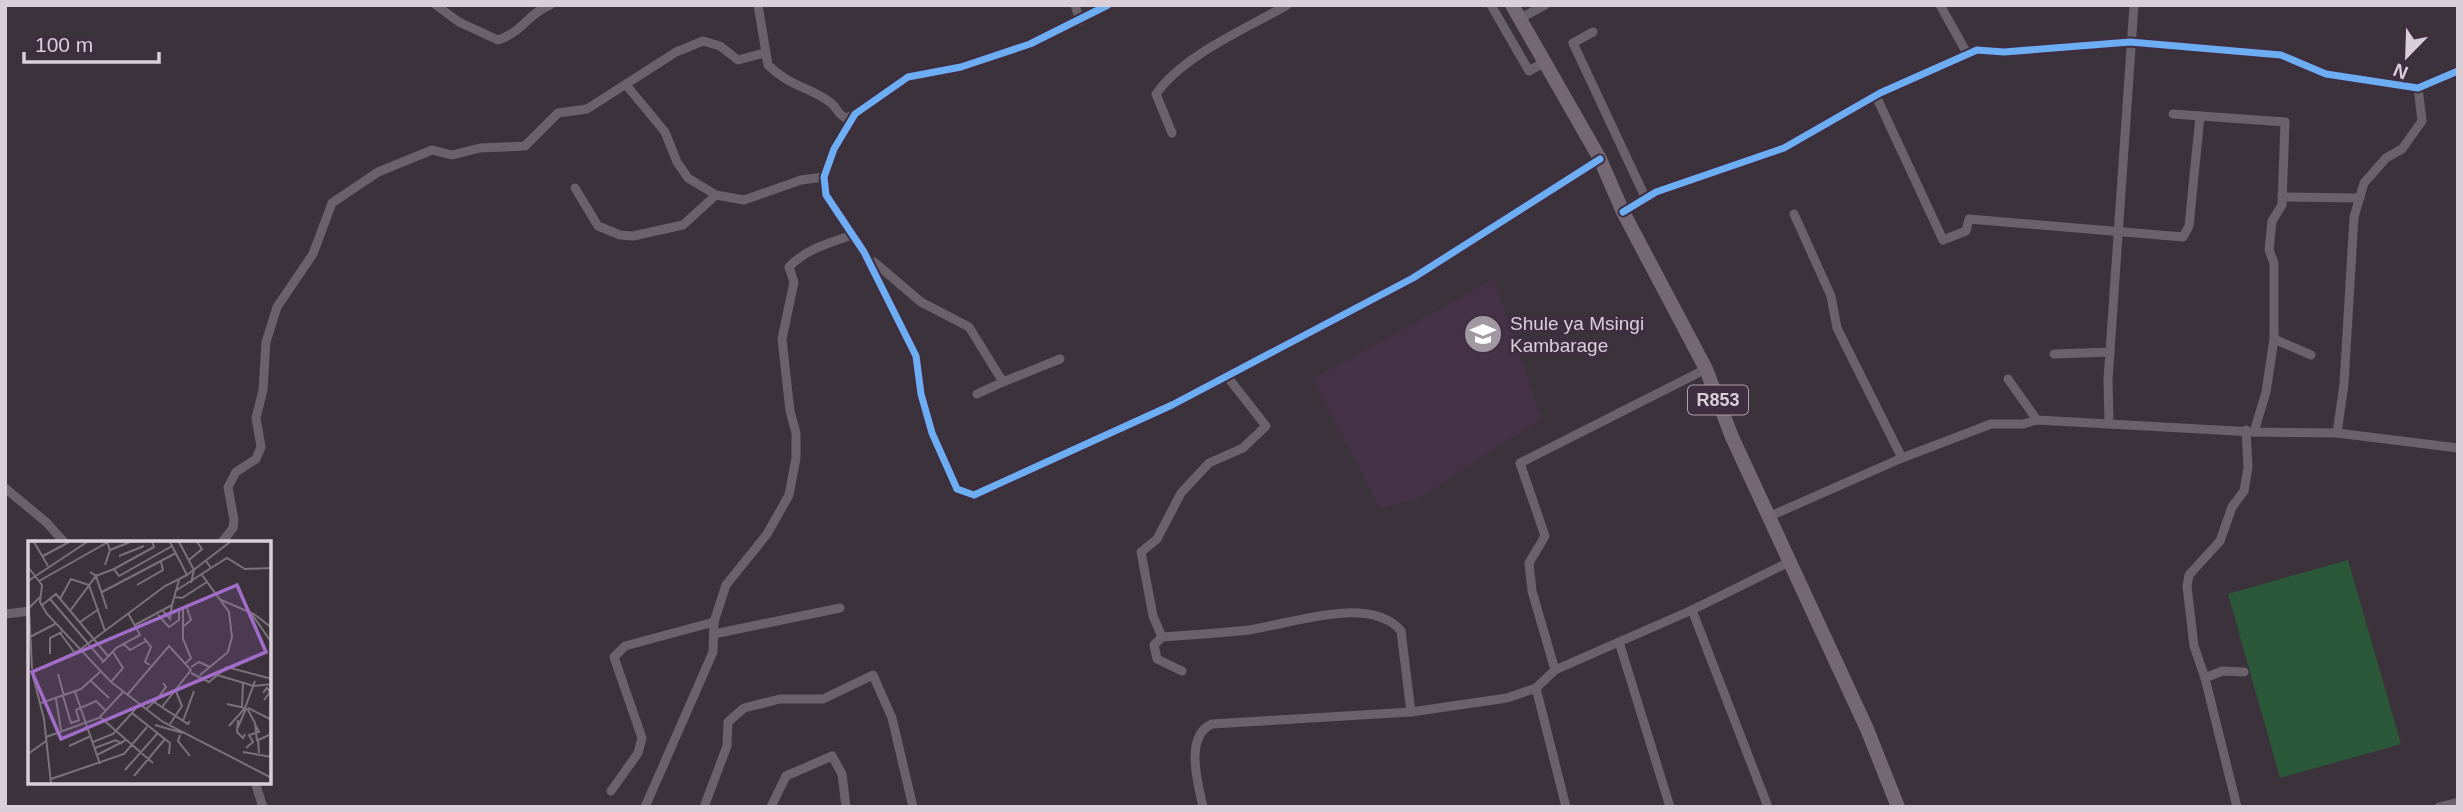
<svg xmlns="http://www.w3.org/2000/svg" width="2463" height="812" font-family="Arial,sans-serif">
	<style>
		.built { fill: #463247 }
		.green { fill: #2a5838 }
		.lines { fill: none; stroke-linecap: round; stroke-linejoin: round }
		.street { stroke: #69626a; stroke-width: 9 }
		.primary { stroke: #736873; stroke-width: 14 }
		.cycleway-casing { stroke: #3f2e40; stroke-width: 11 }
		.cycleway { stroke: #6dadf4; stroke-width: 7 }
		.labels { text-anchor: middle; stroke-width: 7; stroke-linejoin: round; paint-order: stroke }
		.shield { fill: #3f2e40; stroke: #ab9fab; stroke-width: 2 }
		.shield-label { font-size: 18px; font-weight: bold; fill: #d9cfd9 }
		.poi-label { font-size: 19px; fill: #d9cfd9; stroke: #3f2e40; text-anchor: start }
		.inset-road { fill: none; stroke: #7b717b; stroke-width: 2 }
		.view { fill: #a16dc9; fill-opacity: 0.15; stroke: #a16dc9; stroke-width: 3.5 }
		.inset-edge { fill: none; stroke: #d9cfd9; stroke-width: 3.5 }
	</style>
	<rect width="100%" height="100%" fill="#3c323c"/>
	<!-- built -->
	<path class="built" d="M1494 279 1541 419 1419 498 1380 508 1313 379Z"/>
	<!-- green -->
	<path class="green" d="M2348 560 2401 744 2280 778 2228 594Z"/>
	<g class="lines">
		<!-- street -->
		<g class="street">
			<path d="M436 5 459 22 498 40C524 31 526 15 550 5"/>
			<path d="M758 5 768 65C790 87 811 87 831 103 837 108 838 115 846 118L855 114"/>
			<path d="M1075 5 1080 21"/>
			<path d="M1108 5 1030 44 961 67 908 77 855 114 834 149 824 177 826 195 864 252 916 356 921 394 932 433 957 489 974 495 1172 405 1413 278 1600 159"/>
			<path d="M1491 5 1529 71 1543 63"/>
			<path d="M1940 5 1968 55"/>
			<path d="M1519 19 1545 5"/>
			<path d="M1593 32 1573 43 1646 199"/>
			<path d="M627 86 665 132 677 162 688 178 716 195 744 200 801 180 824 177"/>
			<path d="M1876 96 1943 240 1966 231 1969 219 2183 237 2189 226 2200 116"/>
			<path d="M2173 114 2285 122 2282 205 2272 221 2269 250 2274 263V339L2266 392 2254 432"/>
			<path d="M1172 133 1156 94C1183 55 1246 29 1287 5"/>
			<path d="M575 188 598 226 620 235 633 236 683 225 716 195"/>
			<path d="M2282 197 2360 198"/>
			<path d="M1623 212 1656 192 1784 148 1880 93 1977 50 2004 52 2130 42 2281 55 2326 74 2418 88 2458 71"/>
			<path d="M1794 214 1831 296 1837 328 1902 458"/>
			<path d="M867 261 874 262 921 302 969 327 1003 382 1060 359"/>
			<path d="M2274 339 2311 355"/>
			<path d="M2054 354 2110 352"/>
			<path d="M2008 379 2037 420"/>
			<path d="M977 394 1003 382"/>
			<path d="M2109 423 2108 380 2134 5"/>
			<path d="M2337 433 2344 384 2354 217 2364 183 2386 158 2402 149 2422 121 2418 88"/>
			<path d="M5 488 46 522 64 542"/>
			<path d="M1768 517 1902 458 1991 424H2023L2037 420 2254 432 2337 433 2458 448"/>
			<path d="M222 542 233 528 234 520 228 487 236 472 256 459 261 447 256 418 263 390 266 342 277 307 313 254 332 203 378 172 432 150 452 155 480 148 525 146 558 113 587 109 676 52 703 41 720 46 738 60 764 53"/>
			<path d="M1692 610 1768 807"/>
			<path d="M5 614 30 611"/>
			<path d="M714 634 840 608"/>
			<path d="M1162 637C1191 635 1220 633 1249 630 1290 624 1370 594 1401 631L1411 712"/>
			<path d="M1619 642 1670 807"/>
			<path d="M1555 670 1532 591 1529 563 1545 536 1520 463 1706 369"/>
			<path d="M1182 671 1157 659 1154 645 1162 637 1153 616 1141 552 1157 539 1181 493 1209 463 1243 448 1266 426 1226 375"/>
			<path d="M2205 678 2194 646 2187 586 2189 575 2220 541 2232 507 2244 491 2248 467 2246 430"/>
			<path d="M1536 688 1566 807"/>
			<path d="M255 782 263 807"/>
			<path d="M611 791 638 753 642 738 614 657 625 646 714 622"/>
			<path d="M645 807 713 652 714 622 726 585 767 534 789 495 796 458V433L790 411 782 339 794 282 789 267C806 249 829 243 852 235"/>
			<path d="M704 807 727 746 728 722 744 708 780 699H823L873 675 892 718 913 807"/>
			<path d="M771 807 786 776 832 756 842 774 846 807"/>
			<path d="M1203 807C1198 784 1184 736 1212 724L1411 712 1507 698 1536 688 1555 670 1692 610 1791 561"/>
			<path d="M2237 807 2205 678 2222 671 2244 672"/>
			<path d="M2439 807 2455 803"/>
		</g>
		<!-- primary -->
		<path class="primary" d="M1512 5 1600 159 1623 212 1706 369 1732 437 1867 729 1898 807"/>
		<defs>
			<g id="cycleway">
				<path d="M1108 5 1030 44 961 67 908 77 855 114 834 149 824 177 826 195 864 252 916 356 921 394 932 433 957 489 974 495 1172 405 1413 278 1600 159"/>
				<path d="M1623 212 1656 192 1784 148 1880 93 1977 50 2004 52 2130 42 2281 55 2326 74 2418 88 2458 71"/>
			</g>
		</defs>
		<!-- cycleway casing -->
		<use href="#cycleway" class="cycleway-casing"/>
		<!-- cycleway -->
		<use href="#cycleway" class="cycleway"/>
	</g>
	<!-- icons -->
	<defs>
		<symbol id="school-disc" viewBox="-11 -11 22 22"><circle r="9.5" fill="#a298a2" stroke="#3f2e40"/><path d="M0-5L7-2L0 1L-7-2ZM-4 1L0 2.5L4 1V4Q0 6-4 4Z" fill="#fff"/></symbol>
	</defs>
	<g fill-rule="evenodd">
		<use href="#school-disc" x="1461" y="312" width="44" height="44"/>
	</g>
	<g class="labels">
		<!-- shield labels -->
		<rect class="shield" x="1688" y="385.5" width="60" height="29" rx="5"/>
		<g class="shield-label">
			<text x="1718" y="406">R853</text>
		</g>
		<!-- poi labels -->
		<g class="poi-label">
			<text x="1510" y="330">Shule ya Msingi<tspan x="1510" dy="22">Kambarage</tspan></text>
		</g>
	</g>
	<!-- overview -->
	<g transform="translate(28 541)">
		<rect width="243" height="243" fill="#3c323c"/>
		<path class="inset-road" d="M6 1 20 25M151 1 166 29 163 42M82 9 102 1M15 15 41 1M91 15 116 5M161 19 174 8 169 1M178 20 183 27 199 17 217 28 244 27M77 24 82 9 79 1M0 26 14 44 12 61 19 73 83 141 135 181 244 237M86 28 91 35 144 5M62 31 68 35 86 28 126 6 124 1M159 34 202 1M0 40 59 1M11 40 80 1M109 44 135 29 133 21M149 49 183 27M74 51 148 12M147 56 154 57 179 41M22 58 75 120M32 58 43 38 61 44 77 90M191 58 226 73 244 87M13 65 28 53 80 115M155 67V98L163 117 158 122M42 70 68 35 79 68M135 70 142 78 144 64M223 72 244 102M130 74 141 86 151 79V67M52 81 71 68M107 84 144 64 151 39M156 85 163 79 159 67M32 92 47 112M2 96 27 83M116 97 123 106 117 121 122 124M95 102 102 109 118 100M22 113V97L34 91M74 122 88 107 112 94 100 72M163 126 171 121 182 126M4 128 1 67 12 56M7 130 50 110 137 45 159 34 142 1M163 132 181 141 199 126 244 138M30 133 36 155M172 134 200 111 204 96 201 71 174 34M189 134 226 145 244 143M5 135 16 178 23 242M63 140 81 157M83 141 95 127 85 111M47 151 72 223M235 152 239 147 242 151 236 159M99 154 141 105 163 129 134 166M35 155 43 182 52 179M28 158 33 189M127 161 138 146 135 142M13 162 53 148 72 131M111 163 104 172 142 202 141 213M199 163 217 167 201 185M214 166 215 141M217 167 227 140M219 167 227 182 229 200M220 167 244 179M118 168 126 161 160 183 162 180M72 176 125 222M51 179 48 169 68 160 78 170M210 179 209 191 215 197 217 193M155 180 166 150M142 183 154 165 147 148M127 184 155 192M209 188 218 168M152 194 150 200 162 215M18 196 71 177 95 151M65 201 85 193 104 172M41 205 63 195M67 207 88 199 94 203M218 207 225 201 221 194 231 191 228 185M215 211 244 216M231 212 230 199 241 194M0 213 18 200M69 214 98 199M97 229 129 193M106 235 137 198M23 238 96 213 119 186"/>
		<path class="view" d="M209 44 238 111 33 198 4 131Z"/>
		<rect width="243" height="243" class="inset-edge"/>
	</g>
	<!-- border -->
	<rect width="2463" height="812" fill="none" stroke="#d9cfd9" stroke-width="14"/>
	<!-- north arrow -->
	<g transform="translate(2407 56) rotate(203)" stroke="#3f2e40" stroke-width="5" paint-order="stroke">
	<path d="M0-5L12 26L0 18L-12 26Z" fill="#d9cfd9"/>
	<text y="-10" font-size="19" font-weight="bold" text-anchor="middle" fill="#d9cfd9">N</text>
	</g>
	<!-- scale -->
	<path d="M24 52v10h135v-10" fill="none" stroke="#d9cfd9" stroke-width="3.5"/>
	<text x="35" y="52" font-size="21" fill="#d9cfd9" stroke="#3f2e40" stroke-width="5" paint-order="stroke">100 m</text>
</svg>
